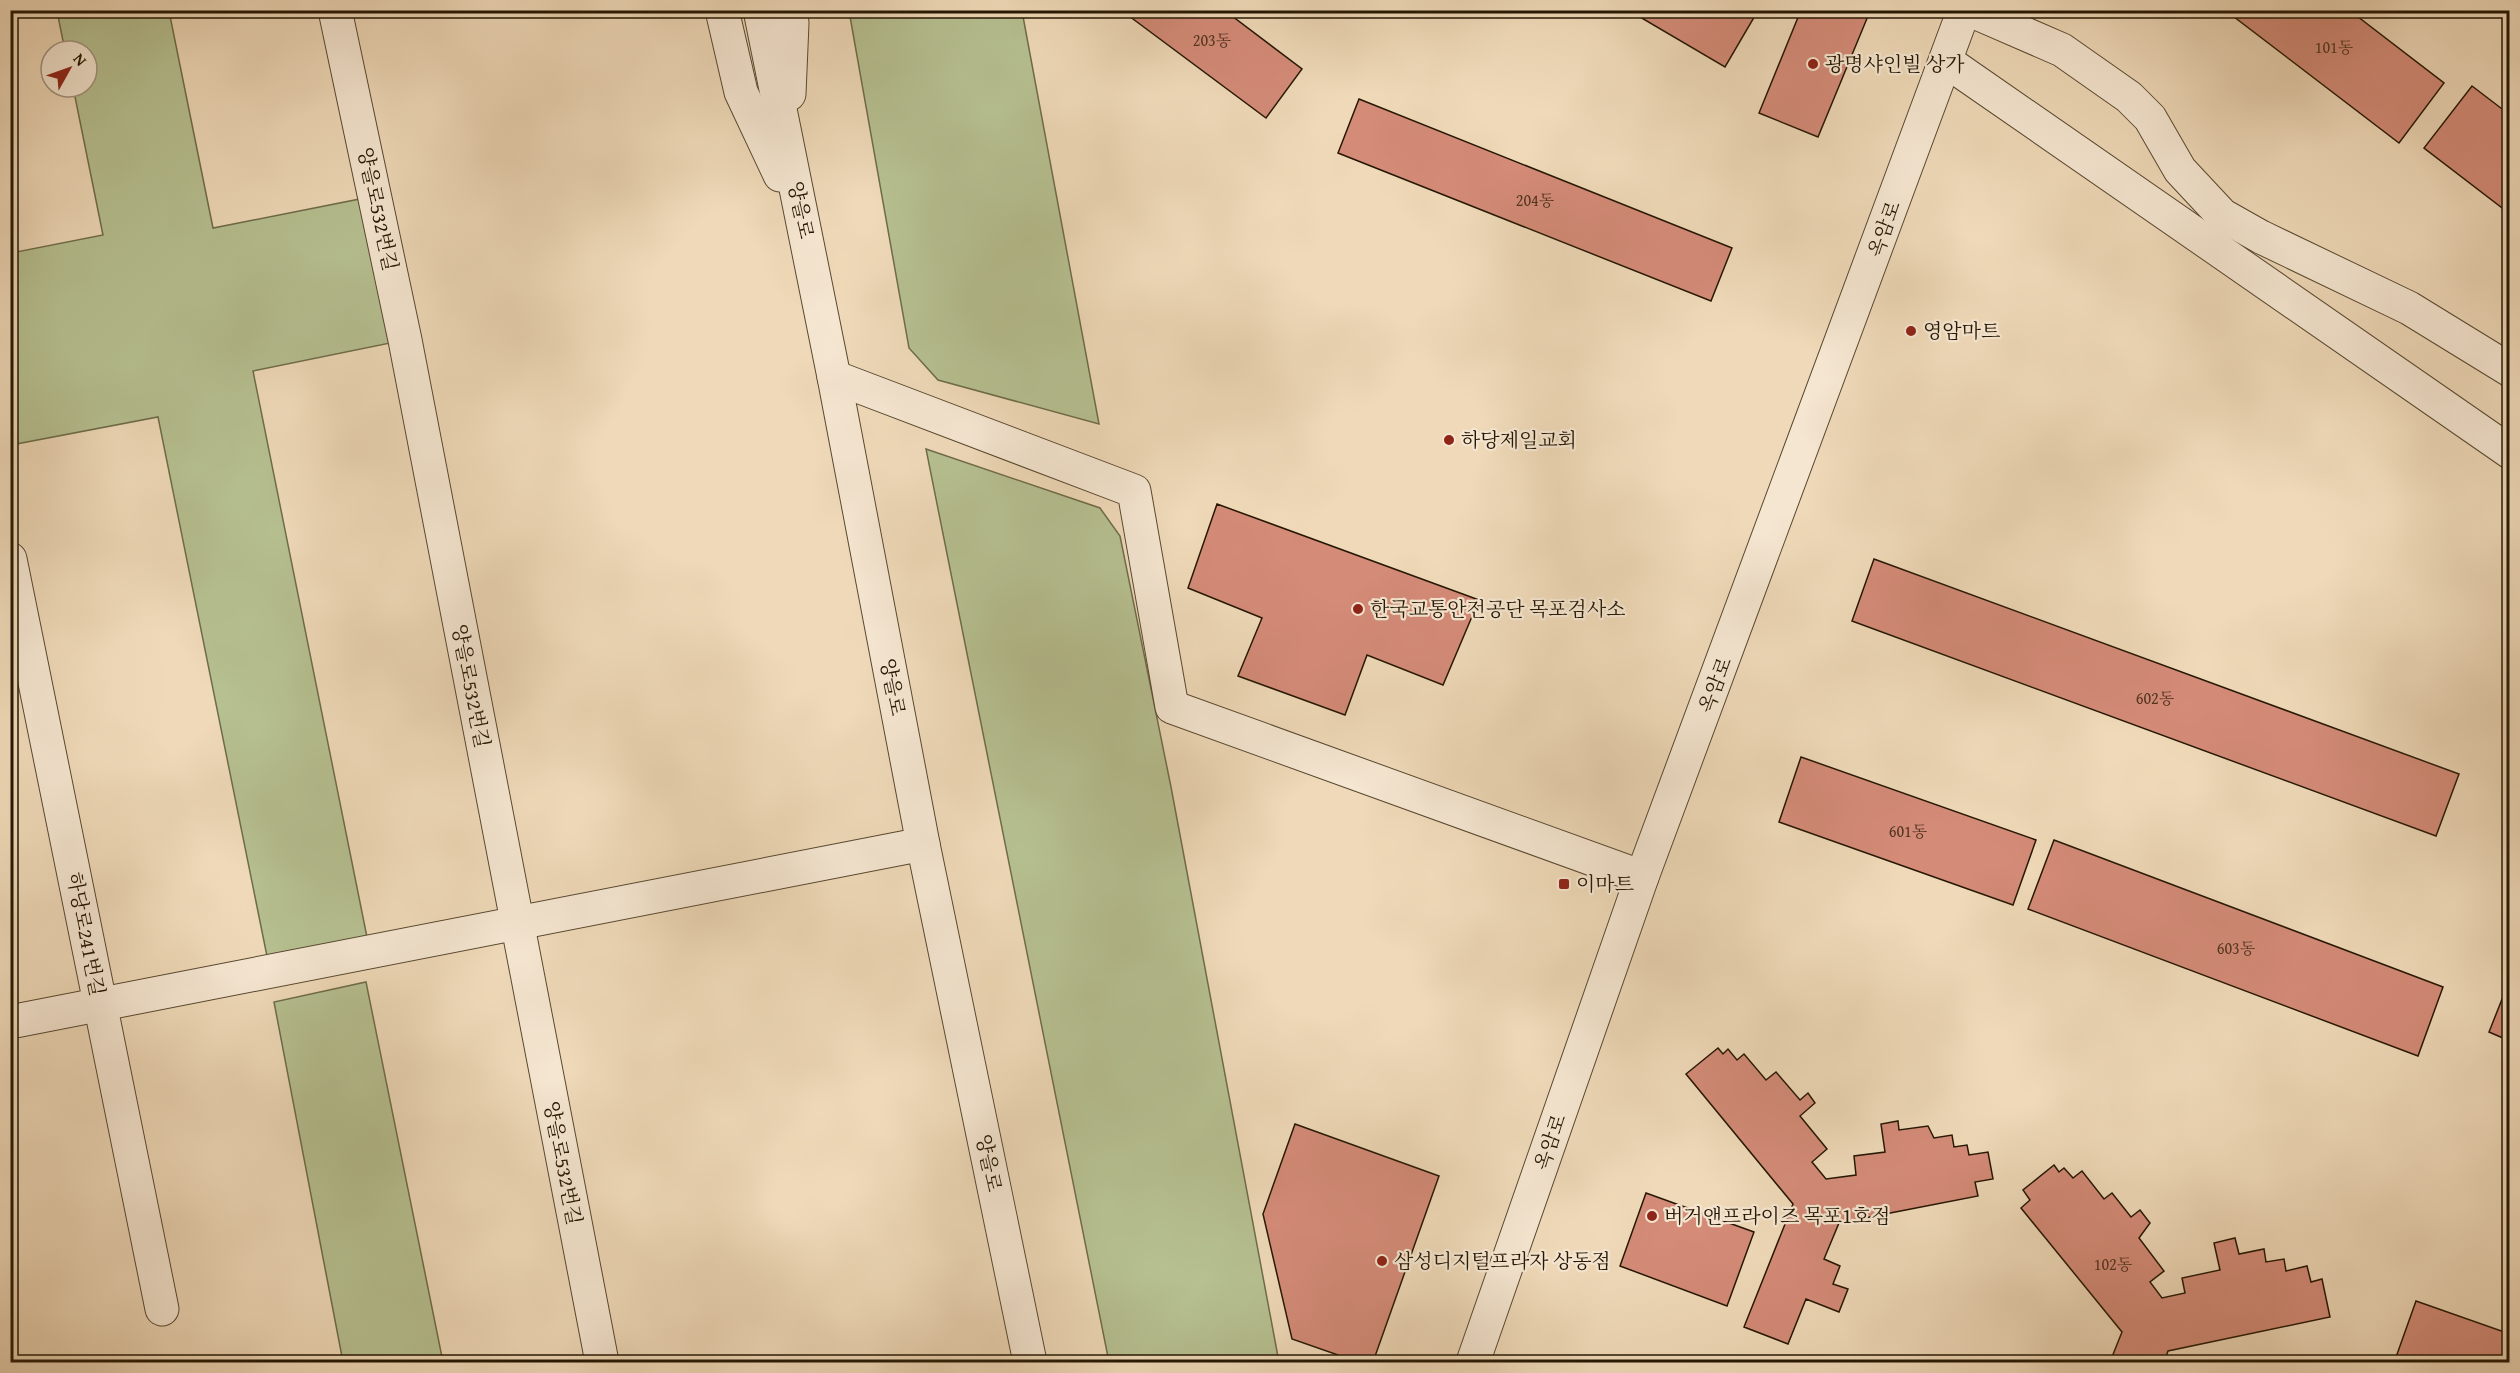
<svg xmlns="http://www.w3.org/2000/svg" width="2520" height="1373" font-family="'Gentium Book Plus','Noto Serif KR',serif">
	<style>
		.green { fill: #b6c091; stroke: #6e6c4a; stroke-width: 1.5 }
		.building { fill: #d48b78; stroke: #251703; stroke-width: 1.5 }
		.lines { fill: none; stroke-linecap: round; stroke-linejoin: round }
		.minor-casing { stroke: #584830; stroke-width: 35 }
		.minor { stroke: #f5e6d1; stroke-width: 33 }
		.poi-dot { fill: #8f2418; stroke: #f5e6d1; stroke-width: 2 }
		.labels { text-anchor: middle; stroke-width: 4.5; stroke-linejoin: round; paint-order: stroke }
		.number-label { font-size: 16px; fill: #513420 }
		.poi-label { font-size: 20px; fill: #251703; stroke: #f5e6d1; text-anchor: start }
		.street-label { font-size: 20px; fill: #251703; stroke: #f5e6d1 }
	</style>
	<rect width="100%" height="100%" fill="#efd9b8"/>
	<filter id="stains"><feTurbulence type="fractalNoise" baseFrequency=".00333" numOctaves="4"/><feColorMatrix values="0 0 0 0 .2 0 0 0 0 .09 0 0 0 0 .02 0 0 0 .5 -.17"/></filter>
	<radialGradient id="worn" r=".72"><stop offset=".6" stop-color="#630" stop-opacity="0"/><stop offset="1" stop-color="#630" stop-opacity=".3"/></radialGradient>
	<!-- green -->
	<g class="green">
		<path d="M57 11H169L213 228 375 196 405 340 253 371 370 952 270 971 158 417 11 445V253L103 235 73 87H87V51H65Z"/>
		<path d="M849 11H1022L1099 424 938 380 909 348Z"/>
		<path d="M926 449 1100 508 1120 536 1171 787 1279 1362H1109Z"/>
		<path d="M366 982 443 1362H343L274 1002Z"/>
	</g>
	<!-- building -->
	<g class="building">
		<path d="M1121 10H1224L1302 69 1266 118Z"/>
		<path d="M1628 10H1750L1756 14 1725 67Z"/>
		<path d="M1801 10H1855L1868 16 1818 137 1759 113Z"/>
		<path d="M2225 10H2349L2444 83 2399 143Z"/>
		<path d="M2472 86 2510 115V214L2424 148Z"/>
		<path d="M1359 99 1732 248 1711 301 1338 153Z"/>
		<path d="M1217 504 1479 600 1443 685 1367 655 1345 715 1238 676 1262 618 1188 588Z"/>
		<path d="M1874 559 2459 774 2436 836 1852 621Z"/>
		<path d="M1801 757 2036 840 2013 905 1779 822Z"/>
		<path d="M2054 840 2443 987 2418 1056 2028 909Z"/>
		<path d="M2510 979V1041L2489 1032Z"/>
		<path d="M1718 1048 1723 1054 1728 1049 1737 1060 1744 1054 1766 1080 1776 1072 1800 1100 1808 1093 1815 1103 1800 1116 1827 1149 1812 1162 1826 1179 1856 1175 1854 1156 1885 1152 1881 1124 1898 1121 1899 1130 1928 1126 1934 1138 1952 1135 1954 1147 1967 1145 1969 1155 1988 1152 1993 1179 1975 1182 1978 1196 1839 1223 1824 1259 1840 1266 1833 1284 1848 1289 1839 1312 1806 1299 1788 1344 1744 1327 1793 1204 1686 1074Z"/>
		<path d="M1295 1124 1439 1176 1373 1362H1358L1292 1339 1263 1214Z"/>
		<path d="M2054 1165 2059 1172 2064 1168 2073 1178 2082 1171 2104 1199 2112 1193 2131 1217 2140 1210 2150 1223 2139 1238 2164 1271 2150 1282 2162 1298 2185 1293 2182 1278 2220 1270 2214 1243 2235 1238 2239 1254 2264 1249 2266 1262 2284 1259 2286 1271 2307 1266 2311 1282 2322 1279 2330 1317 2168 1351 2164 1362H2110L2122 1332 2021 1208 2030 1200 2023 1190Z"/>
		<path d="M1646 1193 1754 1232 1727 1306 1620 1266Z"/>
		<path d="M2416 1301 2510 1334V1362H2403L2395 1360Z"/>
	</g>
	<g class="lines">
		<defs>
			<g id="minor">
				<path d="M335 10 405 340 602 1362"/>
				<path d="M722 10 741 92 780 175"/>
				<path d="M760 10 834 377 923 844 1030 1362"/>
				<path d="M1970 10 2062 50 2129 97 2150 118 2180 170 2222 215 2261 237 2409 308 2510 370"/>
				<path d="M1946 61 2510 452"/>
				<path d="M789 94 792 23 790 10"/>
				<path d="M834 377 1134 491 1172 707 1642 877"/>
				<path d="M10 559 162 1309"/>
				<path d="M10 1022 923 844"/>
				<path d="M1473 1362 1642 877 1964 10"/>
			</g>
		</defs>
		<!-- minor casing -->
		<use href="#minor" class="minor-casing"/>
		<!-- minor -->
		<use href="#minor" class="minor"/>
	</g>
	<!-- markers -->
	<g class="poi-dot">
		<circle cx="1813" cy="64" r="6"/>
		<circle cx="1911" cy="331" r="6"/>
		<circle cx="1449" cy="440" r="6"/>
		<circle cx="1358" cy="609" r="6"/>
		<rect x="1558" y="878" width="12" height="12" rx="3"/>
		<circle cx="1652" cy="1216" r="6"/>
		<circle cx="1382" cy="1261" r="6"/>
	</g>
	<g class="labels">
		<!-- number labels -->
		<g class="number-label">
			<text x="1212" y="46">203동</text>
			<text x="2334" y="53">101동</text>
			<text x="1535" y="206">204동</text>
			<text x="2155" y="704">602동</text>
			<text x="1908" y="837">601동</text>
			<text x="2236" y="954">603동</text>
			<text x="2113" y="1270">102동</text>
		</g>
		<!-- poi labels -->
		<g class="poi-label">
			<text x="1825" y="71">광명샤인빌 상가</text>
			<text x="1923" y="338">영암마트</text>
			<text x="1461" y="447">하당제일교회</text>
			<text x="1370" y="616">한국교통안전공단 목포검사소</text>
			<text x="1576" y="891">이마트</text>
			<text x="1664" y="1223">버거앤프라이즈 목포1호점</text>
			<text x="1394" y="1268">삼성디지털프라자 상동점</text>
		</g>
		<!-- street labels -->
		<g class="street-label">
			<text transform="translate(378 209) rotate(78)" y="7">양을로532번길</text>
			<text transform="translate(801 210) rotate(78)" y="7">양을로</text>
			<text transform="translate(1884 229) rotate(-70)" y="7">옥암로</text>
			<text transform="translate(1715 685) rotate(-69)" y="7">옥암로</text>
			<text transform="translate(471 686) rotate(79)" y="7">양을로532번길</text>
			<text transform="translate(893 687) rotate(79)" y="7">양을로</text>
			<text transform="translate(86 934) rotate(79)" y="7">하당로241번길</text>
			<text transform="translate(1550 1142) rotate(-71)" y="7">옥암로</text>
			<text transform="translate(563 1163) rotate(79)" y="7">양을로532번길</text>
			<text transform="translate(989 1163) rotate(78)" y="7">양을로</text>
		</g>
	</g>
	<!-- margin -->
	<rect width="2520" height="1373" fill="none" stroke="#efd9b8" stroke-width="36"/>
	<rect x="12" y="12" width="2496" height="1349" fill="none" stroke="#251703" stroke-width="3"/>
	<rect x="18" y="18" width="2484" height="1337" fill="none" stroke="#251703" stroke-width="1.5"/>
	<!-- north arrow -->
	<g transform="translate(69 69) rotate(50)"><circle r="28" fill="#f5e6d1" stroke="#a2937f" stroke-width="1.5"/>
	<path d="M0-4.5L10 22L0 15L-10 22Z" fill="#8f2418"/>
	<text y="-9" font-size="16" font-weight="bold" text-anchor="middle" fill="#251703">N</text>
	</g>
	<rect width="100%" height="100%" filter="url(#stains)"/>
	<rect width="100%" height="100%" fill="url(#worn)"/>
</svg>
